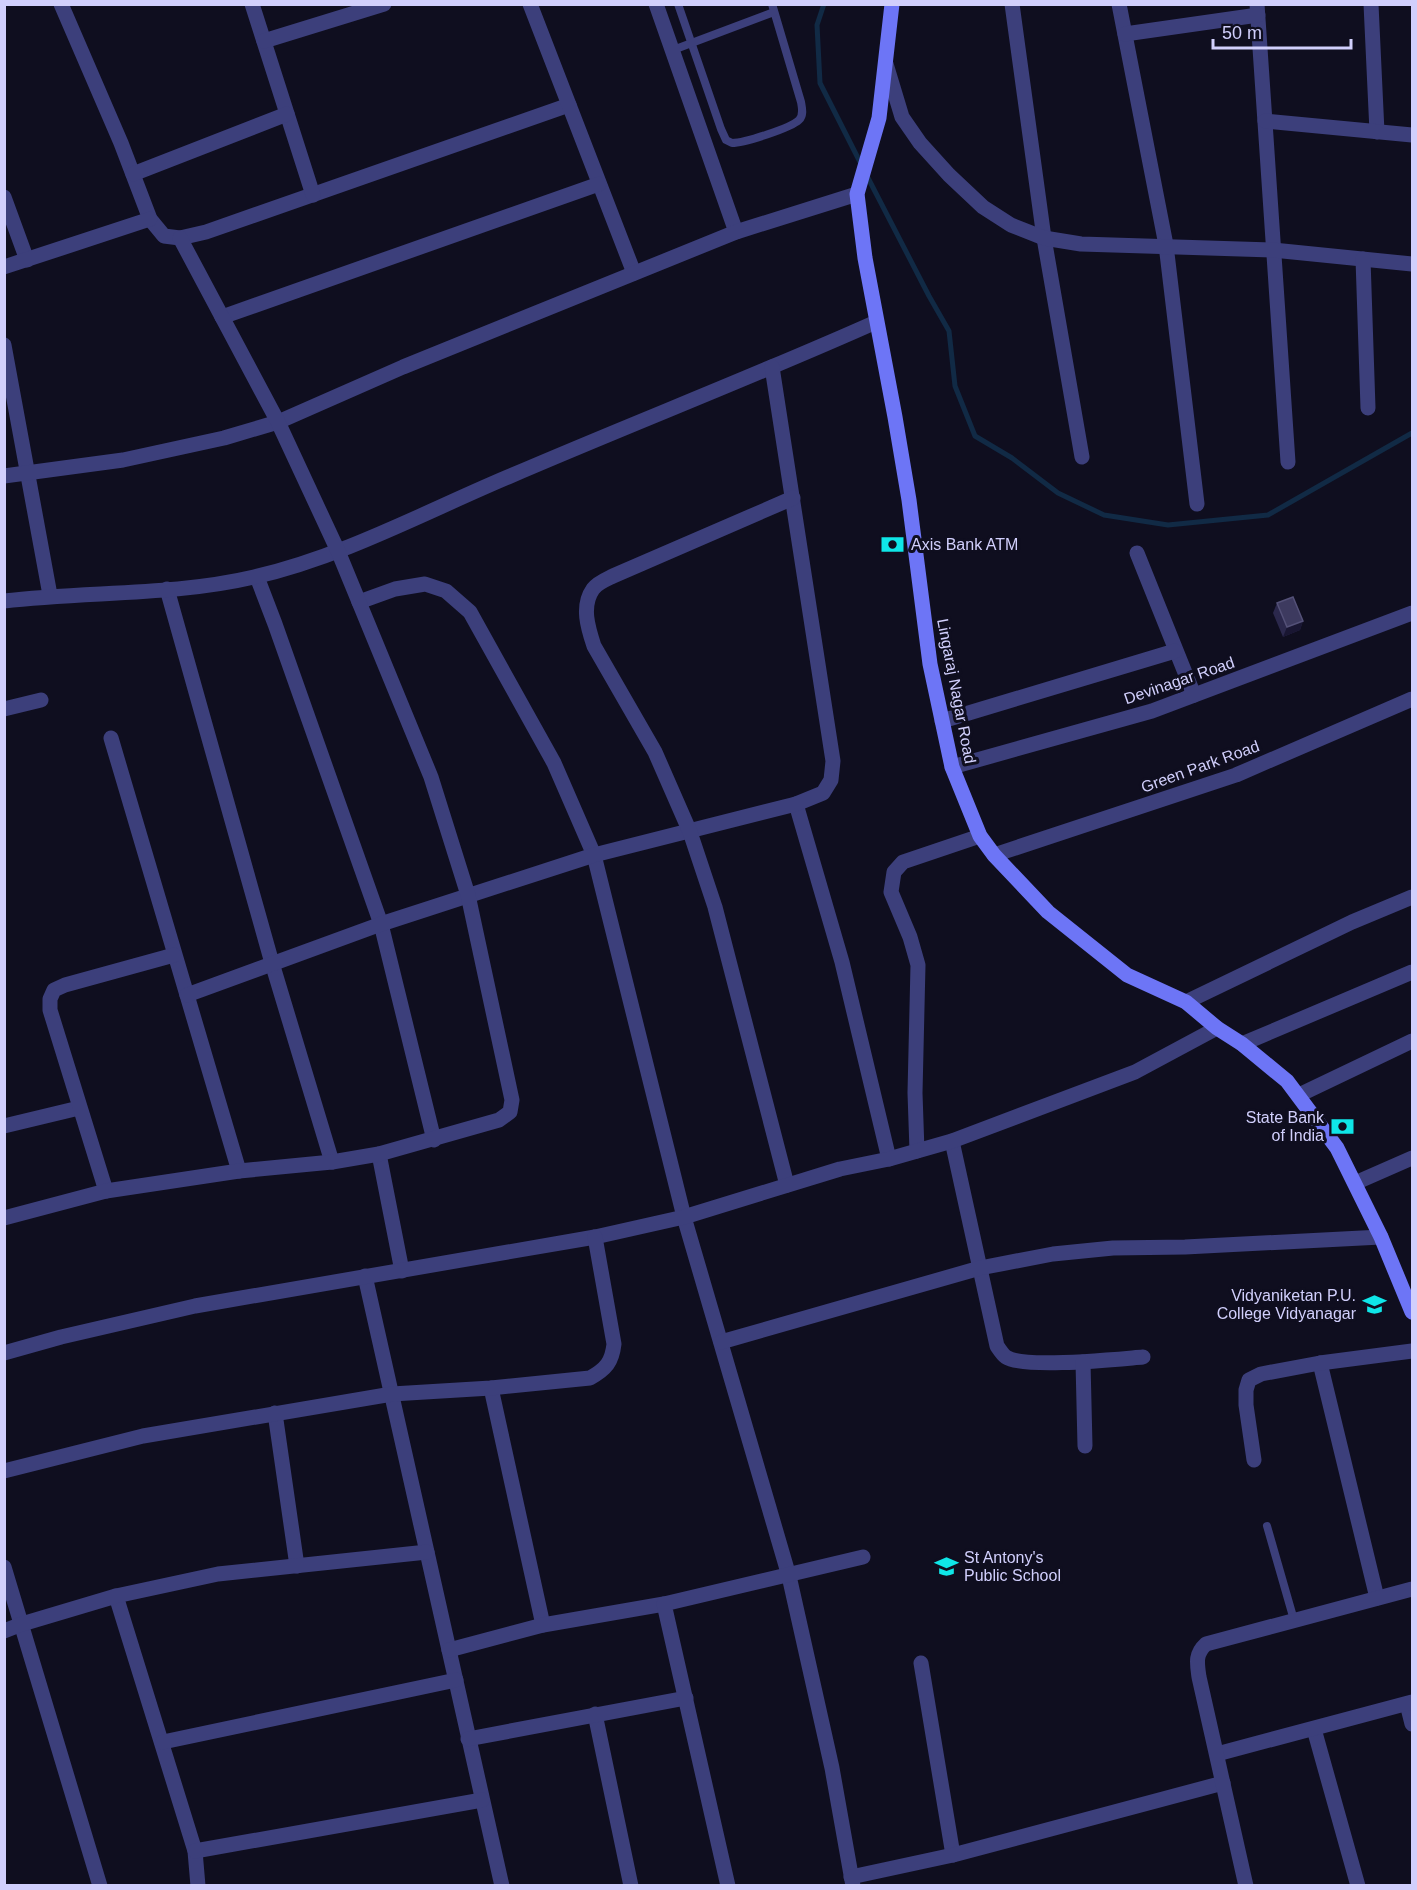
<svg xmlns="http://www.w3.org/2000/svg" width="1417" height="1890" font-family="Helvetica,sans-serif">
	<style>
		.lines { fill: none; stroke-linecap: round; stroke-linejoin: round }
		.stream { stroke: #112a45; stroke-width: 5 }
		.lane { stroke: #3c3f7b; stroke-width: 8 }
		.street { stroke: #3c3f7b; stroke-width: 15 }
		.secondary { stroke: #6d75f6; stroke-width: 15 }
		.wall { fill: #2b284c }
		.shaded-wall { fill: #191632 }
		.building { fill: #3d3a5f; stroke: #545178; stroke-width: 1.5 }
		.labels { text-anchor: middle; stroke-width: 6; stroke-linejoin: round; paint-order: stroke }
		.poi-label { font-size: 16px; fill: #d1cffc; stroke: #0f0e1f; text-anchor: start }
		.street-label { font-size: 16px; fill: #d1cffc; stroke: #0f0e1f }
	</style>
	<rect width="100%" height="100%" fill="#0f0e1f"/>
	<g class="lines">
		<!-- stream -->
		<g class="stream">
			<path d="M824 4 817 25 820 83 862 166"/>
			<path d="M866 174 929 296 949 331 955 386 975 436 1012 458 1058 493 1104 515 1168 525 1268 515 1412 433"/>
		</g>
		<!-- lane -->
		<g class="lane">
			<path d="M678 4 721 129 726 140 732 143C744 143 791 128 799 120 804 115 802 108 801 102L772 4"/>
			<path d="M673 50 774 12"/>
			<path d="M1267 1526 1294 1620"/>
		</g>
		<!-- street -->
		<g class="street">
			<path d="M61 4 121 143 150 219 164 236 180 238 206 232 569 105"/>
			<path d="M252 4 313 195"/>
			<path d="M530 4 634 273"/>
			<path d="M656 4 736 232"/>
			<path d="M1012 4 1044 238 1082 457"/>
			<path d="M1119 4 1166 245 1197 504"/>
			<path d="M1257 4 1288 462"/>
			<path d="M1371 4 1377 132"/>
			<path d="M1125 34 1258 15"/>
			<path d="M264 41 384 4"/>
			<path d="M886 64 902 117 920 143 949 175 983 207 1011 225 1044 238 1081 244 1273 250 1412 264"/>
			<path d="M1265 121 1412 135"/>
			<path d="M133 174 287 114"/>
			<path d="M4 197 27 260"/>
			<path d="M1363 259 1368 408"/>
			<path d="M4 267 150 219"/>
			<path d="M222 317 599 184"/>
			<path d="M4 345 50 595"/>
			<path d="M4 476 123 460 224 438 278 422 403 367 736 232 857 194"/>
			<path d="M1137 553 1194 695"/>
			<path d="M257 577 275 624 381 924 434 1140"/>
			<path d="M167 589 272 963 332 1162"/>
			<path d="M4 601C87 591 173 596 254 577 342 557 425 512 508 477 631 424 755 376 876 322"/>
			<path d="M359 602 395 589 425 584 446 591 470 612 554 763 594 855 684 1217 789 1576 832 1768 853 1886"/>
			<path d="M4 709 41 700"/>
			<path d="M942 721 1175 651"/>
			<path d="M111 738 239 1171"/>
			<path d="M952 767 1152 711 1412 613"/>
			<path d="M796 804 842 962 889 1159"/>
			<path d="M994 855 1236 775 1412 699"/>
			<path d="M187 995 381 924 594 855 796 804 823 793 831 780 833 761 772 367"/>
			<path d="M1186 1002 1352 922 1412 897"/>
			<path d="M1242 1044 1412 972"/>
			<path d="M1299 1095 1412 1041"/>
			<path d="M4 1126 79 1108"/>
			<path d="M952 1141 997 1346C999 1349 1003 1355 1006 1357 1024 1369 1118 1359 1143 1357"/>
			<path d="M917 1151 915 1093 918 965 910 937 891 892 894 872 903 862 980 836"/>
			<path d="M379 1154 402 1271"/>
			<path d="M1355 1183 1412 1158"/>
			<path d="M787 1185 715 907 690 832 655 752 594 646C588 628 581 606 593 589 597 583 607 579 613 576L793 498"/>
			<path d="M106 1191 50 1010V999L54 990 65 985 174 955"/>
			<path d="M4 1218 106 1191 239 1171 332 1162 379 1154 499 1120 510 1112 512 1100 468 895 431 777 338 551 278 422 180 238"/>
			<path d="M365 1276 502 1886"/>
			<path d="M721 1342 980 1268 1053 1254 1113 1248 1185 1247 1381 1237"/>
			<path d="M4 1353 61 1337 195 1306 595 1237 684 1217 840 1169 889 1159 952 1141 1135 1072 1217 1028"/>
			<path d="M1083 1362 1085 1446"/>
			<path d="M1320 1363 1377 1598"/>
			<path d="M491 1388 543 1625"/>
			<path d="M275 1413 297 1566"/>
			<path d="M1254 1460 1246 1405V1390L1249 1380 1261 1374 1320 1363 1412 1351"/>
			<path d="M4 1471 143 1436 392 1394 491 1388 590 1378C606 1369 612 1362 614 1344L595 1237"/>
			<path d="M4 1567 100 1886"/>
			<path d="M116 1596 195 1851 198 1886"/>
			<path d="M4 1631 22 1624 116 1596 218 1574 427 1552"/>
			<path d="M449 1650 543 1625 664 1604"/>
			<path d="M921 1663 953 1855"/>
			<path d="M1407 1704 1412 1724"/>
			<path d="M595 1714 631 1886"/>
			<path d="M1314 1729 1358 1886"/>
			<path d="M468 1739 686 1698"/>
			<path d="M163 1742 456 1680"/>
			<path d="M1217 1754 1412 1702"/>
			<path d="M195 1851 482 1800"/>
			<path d="M851 1877 953 1855 1223 1783"/>
			<path d="M728 1886 664 1604 863 1557"/>
			<path d="M1246 1886 1199 1677C1197 1663 1195 1654 1206 1644L1412 1589"/>
		</g>
		<!-- secondary -->
		<path class="secondary" d="M892 4 879 118 857 194 865 258 895 417 909 500 930 664 952 767 980 836 994 855 1048 912 1127 975 1186 1002 1217 1028 1242 1044 1287 1081 1337 1148 1381 1237 1412 1312"/>
	</g>
	<!-- wall -->
	<path class="wall" d="M1277 603 1303 621 1300 630 1283 637 1273 613Z"/>
	<!-- shaded-wall -->
	<path class="shaded-wall" d="M1303 621 1300 630 1283 637 1287 627Z"/>
	<!-- building -->
	<path class="building" d="M1293 597 1303 621 1287 627 1277 603Z"/>
	<!-- icons -->
	<defs>
		<symbol id="bank-bare" viewBox="-9 -9 18 18"><path d="M-6-4H6V4H-6ZM0-2.3a2.3 2.3 0 1 0 0 4.6a2.3 2.3 0 1 0 0-4.6Z" fill="#0fe6e8" stroke="#0f0e1f" stroke-width="2.5" paint-order="stroke"/></symbol>
		<symbol id="university-bare" viewBox="-9 -9 18 18"><path d="M0-5L7-2L0 1L-7-2ZM-4 1L0 2.5L4 1V4Q0 6-4 4Z" fill="#0fe6e8" stroke="#0f0e1f" stroke-width="2.5" paint-order="stroke"/></symbol>
		<symbol id="school-bare" viewBox="-9 -9 18 18"><path d="M0-5L7-2L0 1L-7-2ZM-4 1L0 2.5L4 1V4Q0 6-4 4Z" fill="#0fe6e8" stroke="#0f0e1f" stroke-width="2.5" paint-order="stroke"/></symbol>
	</defs>
	<g fill-rule="evenodd">
		<use href="#bank-bare" x="876" y="528" width="33" height="33"/>
		<use href="#bank-bare" x="1326" y="1110" width="33" height="33"/>
		<use href="#university-bare" x="1358" y="1288" width="33" height="33"/>
		<use href="#school-bare" x="930" y="1550" width="33" height="33"/>
	</g>
	<g class="labels">
		<!-- poi labels -->
		<g class="poi-label">
			<text x="911" y="550">Axis Bank ATM</text>
			<text x="1324" y="1123" text-anchor="end">State Bank<tspan x="1324" dy="18">of India</tspan></text>
			<text x="1356" y="1301" text-anchor="end">Vidyaniketan P.U.<tspan x="1356" dy="18">College Vidyanagar</tspan></text>
			<text x="964" y="1563">St Antony's<tspan x="964" dy="18">Public School</tspan></text>
		</g>
		<!-- street labels -->
		<g class="street-label">
			<text transform="translate(1179 680) rotate(-19)" y="6">Devinagar Road</text>
			<text transform="translate(957 691) rotate(79)" y="6">Lingaraj Nagar Road</text>
			<text transform="translate(1200 766) rotate(-20)" y="6">Green Park Road</text>
		</g>
	</g>
	<!-- border -->
	<rect width="1417" height="1890" fill="none" stroke="#d1cffc" stroke-width="12"/>
	<!-- scale -->
	<path d="M1213 39v9h138v-9" fill="none" stroke="#d1cffc" stroke-width="3"/>
	<text x="1222" y="39" font-size="18" fill="#d1cffc" stroke="#0f0e1f" stroke-width="4.5" paint-order="stroke">50 m</text>
</svg>
